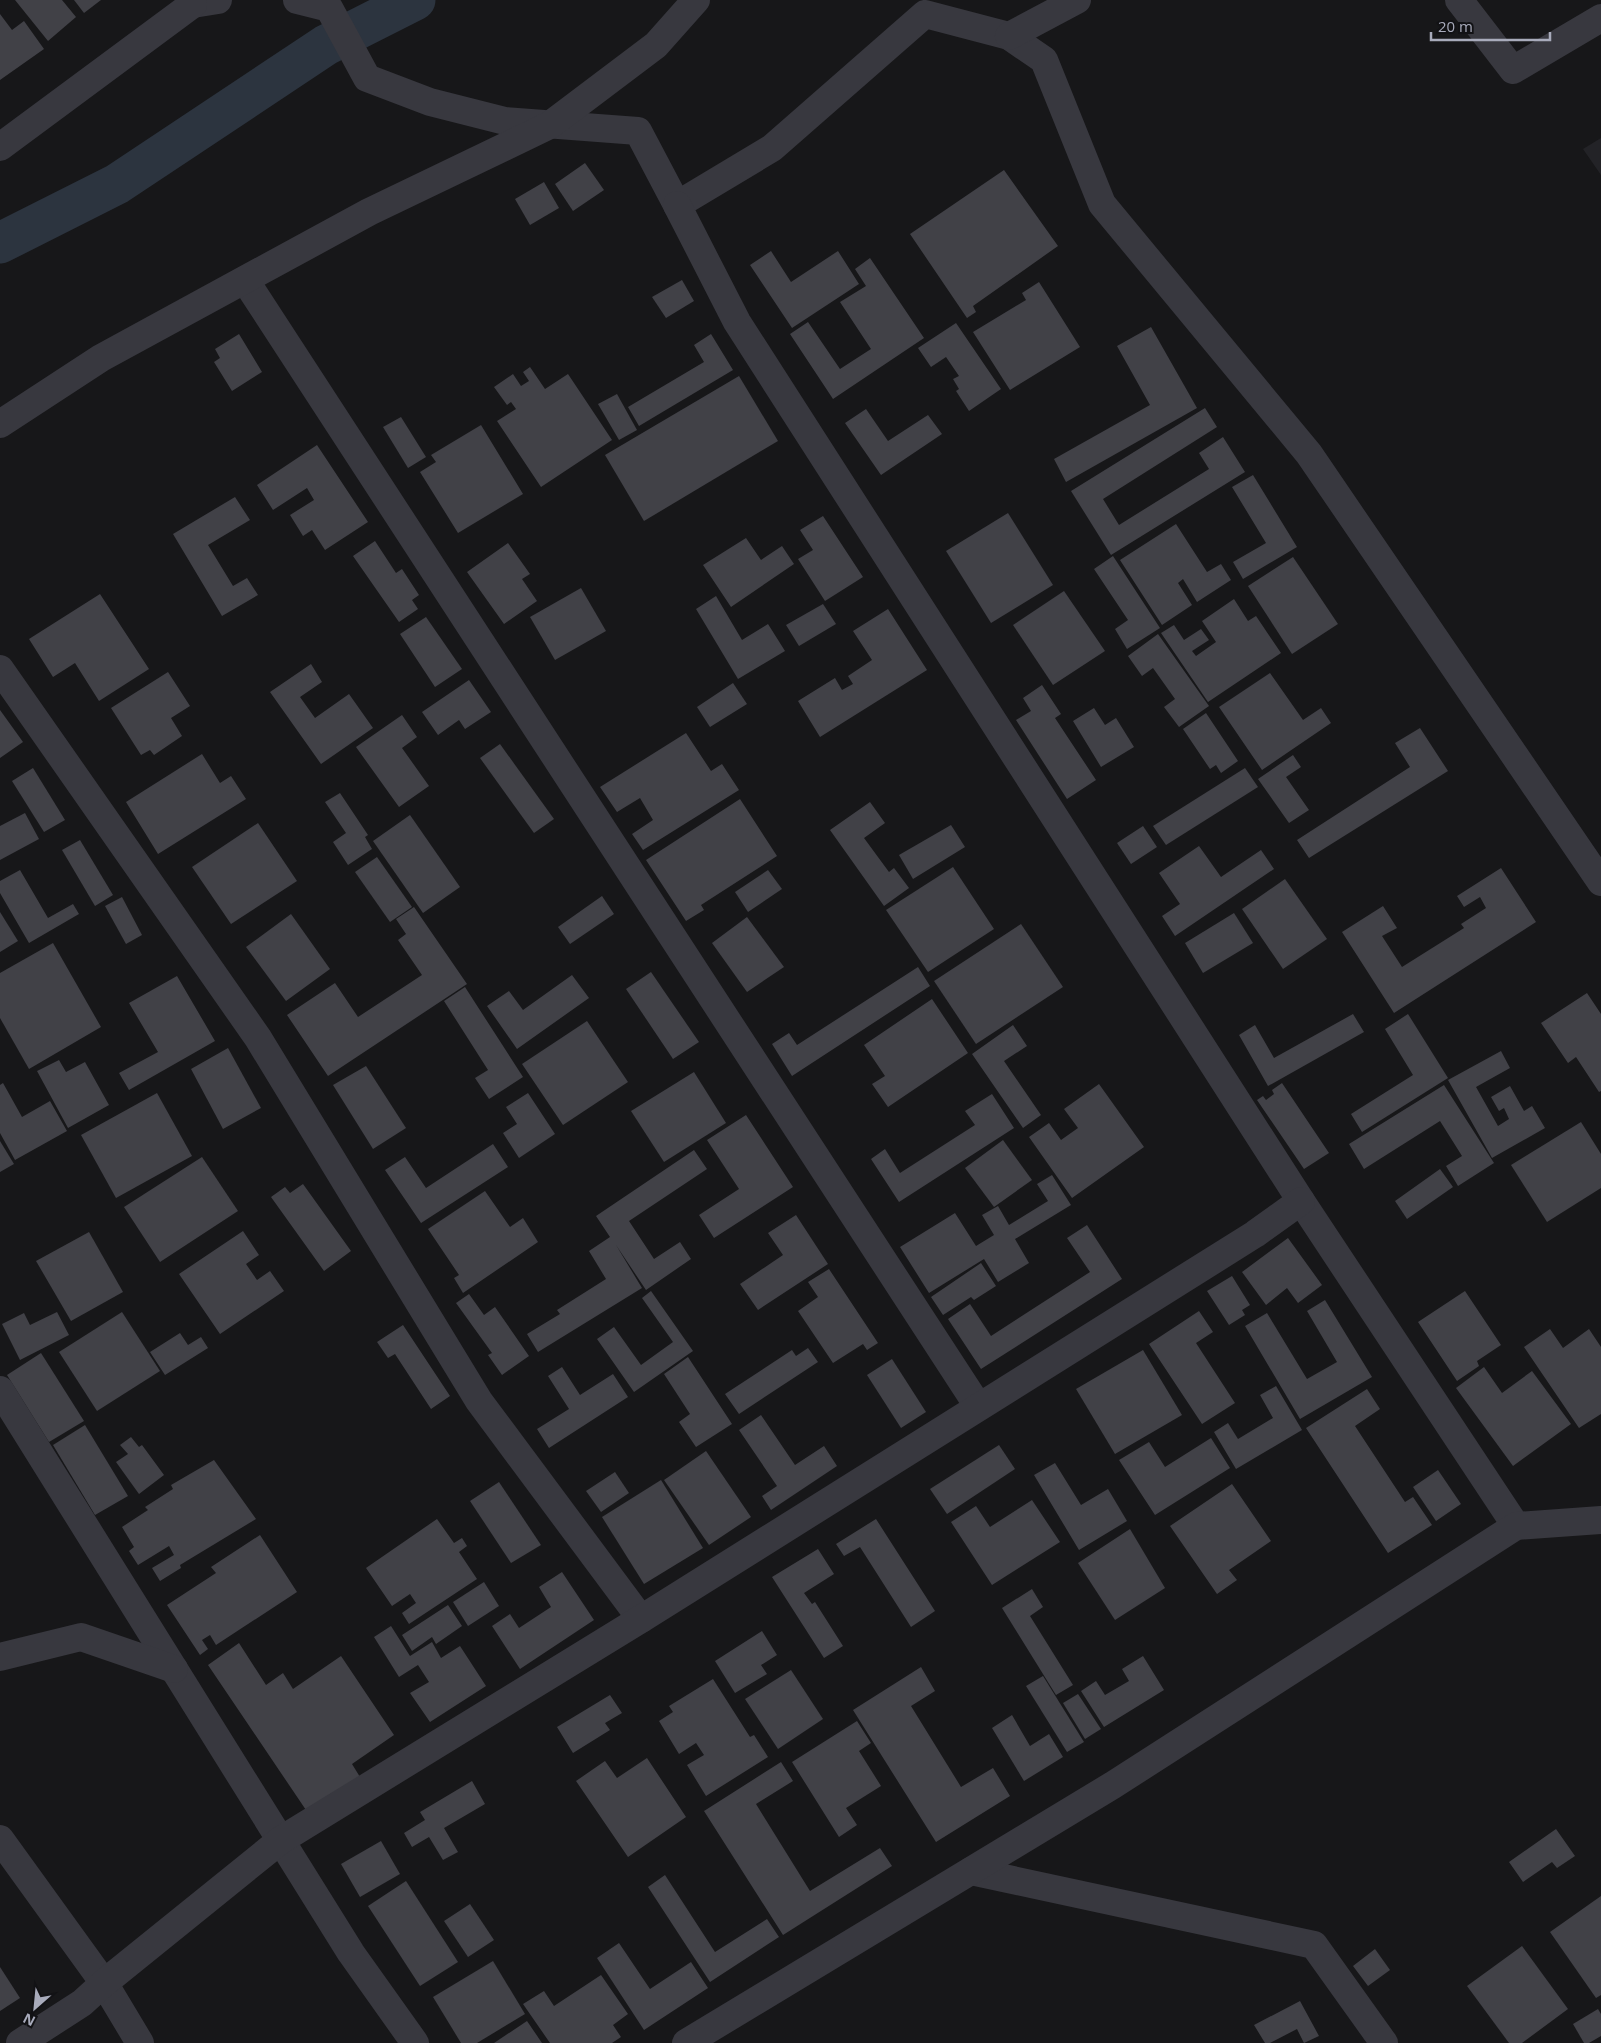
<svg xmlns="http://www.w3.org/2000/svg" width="1601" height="2043" font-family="'Open Sans',sans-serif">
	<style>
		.built { fill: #232327 }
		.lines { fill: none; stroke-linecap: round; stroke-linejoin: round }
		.canal { stroke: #2c343f; stroke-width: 41 }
		.building { fill: #414147 }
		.minor { stroke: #38383f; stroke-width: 28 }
	</style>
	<rect width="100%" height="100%" fill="#171719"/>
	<!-- built -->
	<path class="built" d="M1601 138V175L1583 149Z"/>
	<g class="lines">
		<!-- canal -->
		<path class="canal" d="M0 243 117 184 326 45 415 0"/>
	</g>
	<!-- building -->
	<g class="building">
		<path d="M15 0H62L76 17 48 41Z"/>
		<path d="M74 0H101L84 13Z"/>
		<path d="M0 14 12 30 24 21 44 49 0 80Z"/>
		<path d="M585 163 604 190 573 211 555 184Z"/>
		<path d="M1004 170 1058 246 973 306 976 312 967 318 910 234Z"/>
		<path d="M544 182 559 208 530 225 515 199Z"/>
		<path d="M771 251 791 282 838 251 859 284 792 328 750 265Z"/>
		<path d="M870 258 924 338 833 399 790 334 808 322 840 369 871 349 840 302 866 286 855 269Z"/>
		<path d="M682 280 694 301 666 318 652 297Z"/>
		<path d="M1039 282 1080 347 1010 390 973 332 1026 300 1022 293Z"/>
		<path d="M956 323 1001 389 969 411 956 391 959 389 953 379 959 376 946 357 931 367 918 348Z"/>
		<path d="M1151 327 1197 408 1066 482 1054 459 1150 405 1117 346Z"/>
		<path d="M239 334 262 372 232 391 214 362 220 358 215 349Z"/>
		<path d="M711 334 733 370 639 426 628 407 704 362 694 345Z"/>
		<path d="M530 367 545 389 568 374 612 440 541 487 497 421 516 409 511 402 507 405 494 387 513 374 521 386 529 381 523 372Z"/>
		<path d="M739 376 778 441 644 521 605 455Z"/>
		<path d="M617 394 637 430 619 440 598 404Z"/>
		<path d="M1205 408 1217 427 1103 499 1119 525 1209 469 1199 453 1223 437 1245 472 1111 555 1071 491Z"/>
		<path d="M866 409 888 441 928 415 942 434 881 475 845 423Z"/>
		<path d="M401 417 426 457 408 468 383 427Z"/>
		<path d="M481 425 523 494 458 533 420 472 436 462 431 455Z"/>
		<path d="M317 445 368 522 325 550 312 530 303 536 290 515 314 500 307 488 273 510 257 485Z"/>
		<path d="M1253 475 1297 547 1243 579 1233 562 1266 543 1232 487Z"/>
		<path d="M235 497 250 520 208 545 233 586 247 578 258 595 222 616 173 534Z"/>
		<path d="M1008 513 1053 585 991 623 946 551Z"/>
		<path d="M823 516 863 577 825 601 798 559 813 550 800 530Z"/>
		<path d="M1176 524 1207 572 1221 564 1231 580 1197 602 1183 579 1178 583 1192 605 1162 625 1120 560Z"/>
		<path d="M746 538 761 560 782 546 794 564 731 607 703 565Z"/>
		<path d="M375 541 396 573 402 569 419 595 412 600 418 609 399 622 353 556Z"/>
		<path d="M508 543 530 574 522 579 537 601 504 624 467 572Z"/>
		<path d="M1113 556 1160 628 1127 649 1115 629 1128 620 1094 569Z"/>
		<path d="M1293 557 1338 624 1292 654 1248 586Z"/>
		<path d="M581 588 606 631 555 660 530 617Z"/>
		<path d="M1064 591 1105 651 1053 685 1013 625Z"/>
		<path d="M100 594 149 669 99 701 75 663 53 677 29 639Z"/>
		<path d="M716 596 742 640 768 624 785 651 738 679 696 609Z"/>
		<path d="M1234 599 1248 621 1256 616 1281 653 1208 702 1161 633 1174 625 1184 640 1201 629 1209 640 1192 651 1196 656 1216 642 1202 621Z"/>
		<path d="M823 604 836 624 799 646 786 625Z"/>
		<path d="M888 609 927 670 820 737 798 701 835 678 842 690 853 684 848 676 872 660 853 631Z"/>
		<path d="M426 617 462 669 435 687 400 634Z"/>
		<path d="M1158 634 1209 706 1179 727 1164 707 1175 699 1153 668 1142 676 1128 656Z"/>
		<path d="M311 664 322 682 300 697 315 718 349 694 373 728 321 764 270 692Z"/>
		<path d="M168 672 190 706 171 718 182 736 154 755 150 750 141 755 111 708Z"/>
		<path d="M1270 673 1303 720 1321 708 1331 723 1262 770 1219 707Z"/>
		<path d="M469 680 491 712 465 729 459 720 438 735 422 712Z"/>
		<path d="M733 683 747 704 710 727 697 707Z"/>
		<path d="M1042 685 1061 714 1055 718 1096 780 1067 799 1016 720 1031 711 1023 698Z"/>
		<path d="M1094 708 1105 725 1116 718 1134 747 1101 767 1073 721Z"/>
		<path d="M0 710 23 742 0 758Z"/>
		<path d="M1206 713 1238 761 1221 773 1216 765 1210 769 1183 729Z"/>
		<path d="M402 715 417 737 402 748 429 786 399 807 356 747Z"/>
		<path d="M1420 728 1448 771 1309 858 1297 840 1410 767 1395 743Z"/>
		<path d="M686 733 711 771 722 764 739 790 643 850 632 834 653 820 640 798 617 812 600 787Z"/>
		<path d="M500 744 554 819 534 833 480 758Z"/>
		<path d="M202 754 220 783 231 776 246 799 158 854 126 802Z"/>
		<path d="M1293 755 1301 767 1286 777 1309 810 1289 823 1258 779Z"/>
		<path d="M33 768 65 820 44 832 12 781Z"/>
		<path d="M1245 768 1258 787 1166 845 1153 826Z"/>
		<path d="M340 793 368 835 365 837 372 849 348 865 333 842 346 833 325 802Z"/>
		<path d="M740 799 777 856 701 905 704 910 686 921 646 860Z"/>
		<path d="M870 802 885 823 864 838 889 872 894 868 909 888 884 906 830 830Z"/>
		<path d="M25 813 39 839 0 860V826Z"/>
		<path d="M410 815 460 887 423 913 373 841Z"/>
		<path d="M258 823 297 881 231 924 192 867Z"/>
		<path d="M951 825 965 847 913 879 899 855Z"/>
		<path d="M1143 826 1157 847 1131 864 1117 843Z"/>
		<path d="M80 840 113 895 95 906 62 850Z"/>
		<path d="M1199 846 1221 877 1261 850 1274 869 1175 936 1162 916 1180 904 1159 873Z"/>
		<path d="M377 857 412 907 390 922 355 872Z"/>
		<path d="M953 867 994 929 928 972 886 910Z"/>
		<path d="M1501 868 1536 922 1394 1013 1342 932 1383 906 1397 928 1382 936 1402 967 1464 928 1461 924 1486 908 1480 897 1464 907 1457 896Z"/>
		<path d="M20 870 48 918 73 904 79 914 29 943 0 893V881Z"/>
		<path d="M768 870 782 889 748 912 735 892Z"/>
		<path d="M1285 879 1327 939 1283 969 1242 909Z"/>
		<path d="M602 896 614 914 570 944 558 927Z"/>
		<path d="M122 897 142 935 126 944 105 906Z"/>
		<path d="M414 907 467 984 328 1076 287 1015 335 983 358 1017 422 975 398 940 406 934 396 919Z"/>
		<path d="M0 912 18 941 0 952Z"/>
		<path d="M1234 913 1253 943 1203 973 1185 943Z"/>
		<path d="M291 914 330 969 286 1001 246 947Z"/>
		<path d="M747 917 784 967 747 992 712 943Z"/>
		<path d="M1021 924 1063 987 976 1044 934 981Z"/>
		<path d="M53 943 101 1027 29 1069 0 1018V973Z"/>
		<path d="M918 967 930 986 792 1076 772 1044 789 1033 797 1045Z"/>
		<path d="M651 972 699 1042 673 1059 626 989Z"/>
		<path d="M572 975 589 998 517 1049 487 1006 509 991 523 1010Z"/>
		<path d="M177 976 215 1041 129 1090 119 1073 158 1052 129 1003Z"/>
		<path d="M465 987 523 1077 489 1099 475 1078 488 1070 444 1001Z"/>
		<path d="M1587 993 1601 1014V1091L1599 1092 1576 1057 1568 1063 1541 1023Z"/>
		<path d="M932 999 968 1053 888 1107 872 1084 885 1076 864 1045Z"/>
		<path d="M1353 1014 1364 1032 1268 1086 1239 1035 1255 1025 1274 1058Z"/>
		<path d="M1408 1014 1448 1078 1362 1132 1351 1114 1413 1075 1385 1029Z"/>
		<path d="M587 1021 628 1082 563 1125 522 1064Z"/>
		<path d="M1013 1025 1027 1046 1004 1061 1041 1115 1023 1128 972 1054Z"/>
		<path d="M228 1048 261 1108 223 1129 191 1069Z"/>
		<path d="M1501 1051 1510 1068 1476 1087 1498 1126 1509 1119 1504 1108 1499 1111 1491 1097 1510 1086 1524 1111 1532 1106 1545 1128 1492 1158 1448 1080Z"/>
		<path d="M59 1060 66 1072 85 1062 109 1105 68 1128 37 1071Z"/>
		<path d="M366 1066 406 1128 373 1149 333 1085Z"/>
		<path d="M694 1072 726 1123 664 1162 631 1111Z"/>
		<path d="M3 1083 22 1117 50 1101 67 1131 15 1160 0 1133V1085Z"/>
		<path d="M1282 1083 1329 1153 1304 1169 1257 1100 1263 1096 1266 1100 1274 1094 1272 1090Z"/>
		<path d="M1099 1084 1144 1147 1072 1198 1029 1137 1049 1123 1061 1140 1078 1128 1064 1109Z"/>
		<path d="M1444 1085 1494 1163 1458 1186 1446 1166 1462 1156 1440 1121 1364 1169 1349 1144Z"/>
		<path d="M157 1093 192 1156 116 1198 81 1135Z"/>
		<path d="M528 1093 555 1134 519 1158 503 1133 517 1124 506 1107Z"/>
		<path d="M992 1094 1014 1128 899 1202 871 1159 885 1149 900 1173 975 1125 965 1111Z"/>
		<path d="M746 1115 793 1187 714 1238 699 1215 739 1189 707 1140Z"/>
		<path d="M1581 1122 1601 1154V1188L1547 1222 1511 1165Z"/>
		<path d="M1003 1140 1032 1180 994 1207 965 1168Z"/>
		<path d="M0 1141 14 1164 0 1172Z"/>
		<path d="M493 1144 508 1167 421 1223 385 1170 405 1157 426 1188Z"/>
		<path d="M694 1150 707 1169 629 1221 654 1259 680 1242 691 1259 646 1290 616 1245 642 1288 538 1352 527 1334 560 1314 557 1310 606 1279 589 1251 610 1237 596 1216Z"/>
		<path d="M202 1157 238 1211 160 1262 124 1207Z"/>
		<path d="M1440 1169 1453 1187 1407 1219 1395 1201Z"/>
		<path d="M1052 1175 1071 1205 1015 1239 1029 1263 998 1282 984 1259 929 1293 900 1247 955 1213 976 1246 994 1235 982 1215 998 1206 1009 1225 1048 1201 1037 1184Z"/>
		<path d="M303 1184 351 1251 324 1271 271 1197 285 1187 290 1193Z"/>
		<path d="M485 1191 510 1227 523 1218 538 1242 463 1293 454 1278 459 1275 428 1229Z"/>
		<path d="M796 1215 828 1264 758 1310 740 1284 783 1255 768 1233Z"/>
		<path d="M1087 1225 1122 1279 981 1369 948 1319 970 1304 991 1336 1090 1272 1067 1238Z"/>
		<path d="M243 1231 259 1255 246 1264 257 1280 270 1271 284 1291 220 1334 179 1274Z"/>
		<path d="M89 1232 123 1292 71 1321 36 1261Z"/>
		<path d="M1288 1238 1322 1285 1298 1303 1287 1288 1266 1305 1242 1272Z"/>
		<path d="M981 1263 996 1286 974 1300 971 1297 943 1315 931 1297Z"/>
		<path d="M829 1269 878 1343 867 1350 863 1344 833 1363 798 1311 818 1297 808 1282Z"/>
		<path d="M1232 1276 1250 1305 1242 1310 1245 1315 1229 1325 1207 1291Z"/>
		<path d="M651 1291 693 1351 634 1392 597 1339 614 1327 641 1365 673 1342 642 1298Z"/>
		<path d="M1465 1291 1501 1345 1477 1361 1479 1366 1457 1381 1418 1322Z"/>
		<path d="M469 1294 484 1315 495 1307 529 1356 502 1375 488 1355 492 1353 456 1303Z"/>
		<path d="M1325 1300 1372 1377 1300 1419 1245 1326 1267 1313 1307 1379 1337 1362 1307 1311Z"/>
		<path d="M1199 1311 1213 1332 1196 1343 1235 1403 1202 1424 1149 1344Z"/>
		<path d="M57 1312 69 1335 20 1360 2 1324 24 1313 30 1325Z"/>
		<path d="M122 1312 160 1371 97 1411 59 1352Z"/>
		<path d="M403 1325 450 1396 431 1409 395 1354 388 1358 377 1342Z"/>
		<path d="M1550 1329 1563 1348 1589 1329 1601 1347V1414L1579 1428 1524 1347Z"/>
		<path d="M180 1333 188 1345 201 1337 208 1348 165 1375 150 1352Z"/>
		<path d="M808 1348 818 1362 739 1414 725 1394 792 1350 796 1356Z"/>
		<path d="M1143 1350 1182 1415 1115 1454 1076 1389Z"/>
		<path d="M41 1353 84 1421 49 1442 7 1375Z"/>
		<path d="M688 1357 732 1424 696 1447 679 1422 690 1414 664 1374Z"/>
		<path d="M892 1359 926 1412 901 1428 867 1375Z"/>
		<path d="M562 1367 580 1395 613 1374 628 1397 549 1448 537 1429 569 1409 548 1376Z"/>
		<path d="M1484 1367 1502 1393 1532 1371 1571 1424 1513 1466 1456 1388Z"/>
		<path d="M1276 1386 1302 1430 1236 1469 1214 1432 1228 1423 1238 1439 1273 1418 1260 1395Z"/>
		<path d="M1367 1389 1380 1409 1355 1426 1405 1502 1413 1497 1432 1525 1388 1553 1306 1428Z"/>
		<path d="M761 1415 795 1465 824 1446 837 1466 771 1510 762 1496 777 1486 739 1430Z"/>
		<path d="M85 1425 128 1496 95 1515 53 1445Z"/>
		<path d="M131 1437 139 1447 142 1445 164 1475 139 1494 116 1462 128 1454 120 1445Z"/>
		<path d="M1211 1438 1230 1468 1155 1515 1119 1460 1149 1442 1165 1467Z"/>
		<path d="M999 1445 1015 1469 947 1514 930 1489Z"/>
		<path d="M706 1451 751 1517 709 1545 664 1480Z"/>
		<path d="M214 1460 256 1519 180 1565 181 1568 160 1581 152 1568 174 1555 169 1546 138 1565 129 1551 134 1547 122 1527 148 1510 145 1507 173 1489 171 1485Z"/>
		<path d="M1055 1463 1081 1505 1108 1489 1127 1521 1079 1550 1034 1475Z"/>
		<path d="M1438 1470 1461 1504 1436 1521 1413 1487Z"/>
		<path d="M615 1472 629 1493 601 1512 586 1491Z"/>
		<path d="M661 1480 703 1548 644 1584 602 1517Z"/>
		<path d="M499 1482 541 1545 511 1563 470 1501Z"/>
		<path d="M1232 1484 1271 1541 1229 1570 1237 1580 1217 1594 1170 1526Z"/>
		<path d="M1032 1500 1060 1542 992 1585 951 1522 976 1506 990 1527Z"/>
		<path d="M437 1519 454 1543 462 1538 467 1546 459 1552 477 1579 409 1624 402 1613 416 1603 410 1594 392 1606 366 1568Z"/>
		<path d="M876 1519 935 1611 911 1627 860 1547 844 1556 836 1544Z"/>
		<path d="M1130 1529 1165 1588 1115 1620 1078 1563Z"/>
		<path d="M260 1535 297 1592 216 1645 210 1635 202 1640 208 1649 200 1655 167 1605 216 1573 211 1567Z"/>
		<path d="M818 1549 834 1574 804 1593 812 1604 815 1602 843 1646 824 1658 772 1577Z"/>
		<path d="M562 1572 594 1620 520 1669 492 1626 510 1614 519 1628 551 1607 539 1587Z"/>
		<path d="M484 1582 499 1606 468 1626 453 1602Z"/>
		<path d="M1032 1589 1043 1607 1030 1616 1073 1685 1056 1695 1002 1608Z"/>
		<path d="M448 1605 462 1626 436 1644 432 1637 412 1651 402 1635Z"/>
		<path d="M391 1626 410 1656 432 1642 441 1658 460 1646 486 1686 430 1722 410 1693 429 1682 418 1665 399 1677 374 1637Z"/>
		<path d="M762 1631 777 1655 761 1665 767 1674 735 1693 715 1661Z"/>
		<path d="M239 1643 266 1685 283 1673 293 1689 341 1656 394 1735 352 1764 360 1777 308 1813 208 1665Z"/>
		<path d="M1143 1656 1164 1690 1104 1727 1081 1691 1096 1681 1105 1695 1129 1681 1122 1669Z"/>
		<path d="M921 1667 935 1691 911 1706 961 1787 993 1768 1010 1796 936 1842 853 1710Z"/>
		<path d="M791 1670 823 1719 778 1749 745 1699Z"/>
		<path d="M1043 1676 1084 1742 1067 1752 1026 1686Z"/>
		<path d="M713 1679 750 1737 754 1735 768 1757 706 1796 687 1765 704 1755 696 1743 679 1754 659 1721 673 1712 669 1706Z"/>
		<path d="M1078 1694 1101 1729 1085 1739 1063 1703Z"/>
		<path d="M610 1695 622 1713 605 1723 610 1730 573 1753 557 1727Z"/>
		<path d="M1012 1715 1030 1746 1049 1734 1063 1757 1024 1781 992 1728Z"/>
		<path d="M857 1721 871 1743 859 1751 881 1786 846 1808 857 1825 839 1837 792 1762Z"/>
		<path d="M647 1758 686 1817 628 1857 576 1781 605 1761 617 1778Z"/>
		<path d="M781 1762 793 1781 756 1804 810 1891 880 1848 892 1866 783 1935 704 1811Z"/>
		<path d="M472 1781 485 1804 444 1828 458 1852 443 1860 429 1837 412 1847 404 1833 425 1820 420 1812Z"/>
		<path d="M1556 1829 1575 1856 1557 1868 1552 1862 1523 1882 1509 1862Z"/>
		<path d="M381 1841 400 1874 360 1897 341 1864Z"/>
		<path d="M665 1875 715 1952 767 1919 779 1937 710 1982 648 1887Z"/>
		<path d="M406 1881 458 1962 420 1986 368 1906Z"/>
		<path d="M1601 1896V1995L1596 1998 1550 1932Z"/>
		<path d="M470 1904 494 1940 468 1957 444 1921Z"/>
		<path d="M619 1943 650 1989 691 1962 708 1988 644 2030 597 1958Z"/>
		<path d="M1522 1946 1568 2009 1522 2043H1509L1467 1986Z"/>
		<path d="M1375 1949 1390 1970 1368 1986 1353 1966Z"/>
		<path d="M493 1961 525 2014 477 2043H461L433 1997Z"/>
		<path d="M0 1967 20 1998 0 2011Z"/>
		<path d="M601 1975 628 2014 613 2025 621 2037 612 2043H550L523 2004 544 1991 554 2006Z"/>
		<path d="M1300 2001 1319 2036 1304 2043 1297 2029 1270 2043H1265L1254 2025Z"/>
		<path d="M1598 2009 1601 2014V2036L1589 2043H1584L1573 2024Z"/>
		<path d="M527 2021 542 2043H494Z"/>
	</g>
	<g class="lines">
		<!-- minor -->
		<g class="minor">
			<path d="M297 0 329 8 367 78 430 102 505 121 638 131 677 205 772 148 925 14 1009 36 1044 60 1102 204 1309 454 1601 882"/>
			<path d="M1459 0 1513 70 1601 18"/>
			<path d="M193 4 218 0"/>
			<path d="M1009 36 1077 0"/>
			<path d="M0 147 193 4 190 0"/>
			<path d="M677 205 737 322 1301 1201 1516 1526"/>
			<path d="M245 280 978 1406"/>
			<path d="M0 424 101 358 369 212 550 125 656 45 696 0"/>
			<path d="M0 669 258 1038 479 1401 641 1619"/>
			<path d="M0 1390 351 1953 415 2043"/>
			<path d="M0 1657 81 1637 174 1669"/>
			<path d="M0 1839 104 1983 140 2043"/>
			<path d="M971 1871 1314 1945 1384 2043"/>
			<path d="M20 2043 82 2003 104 1983 281 1840 641 1619 1255 1234 1301 1201"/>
			<path d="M686 2043 1113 1785 1516 1526 1601 1520"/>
		</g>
	</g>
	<!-- north arrow -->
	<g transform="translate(35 2008) rotate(207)" stroke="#121215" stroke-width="4" paint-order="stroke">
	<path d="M0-4L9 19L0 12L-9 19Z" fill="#a8abbb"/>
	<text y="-8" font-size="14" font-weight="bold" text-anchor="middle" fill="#a8abbb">N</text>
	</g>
	<!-- scale -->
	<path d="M1431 32v8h119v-8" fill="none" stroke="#a8abbb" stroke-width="2.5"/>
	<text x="1438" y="32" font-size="15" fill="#a8abbb" stroke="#121215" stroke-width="4" paint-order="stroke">20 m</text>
</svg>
